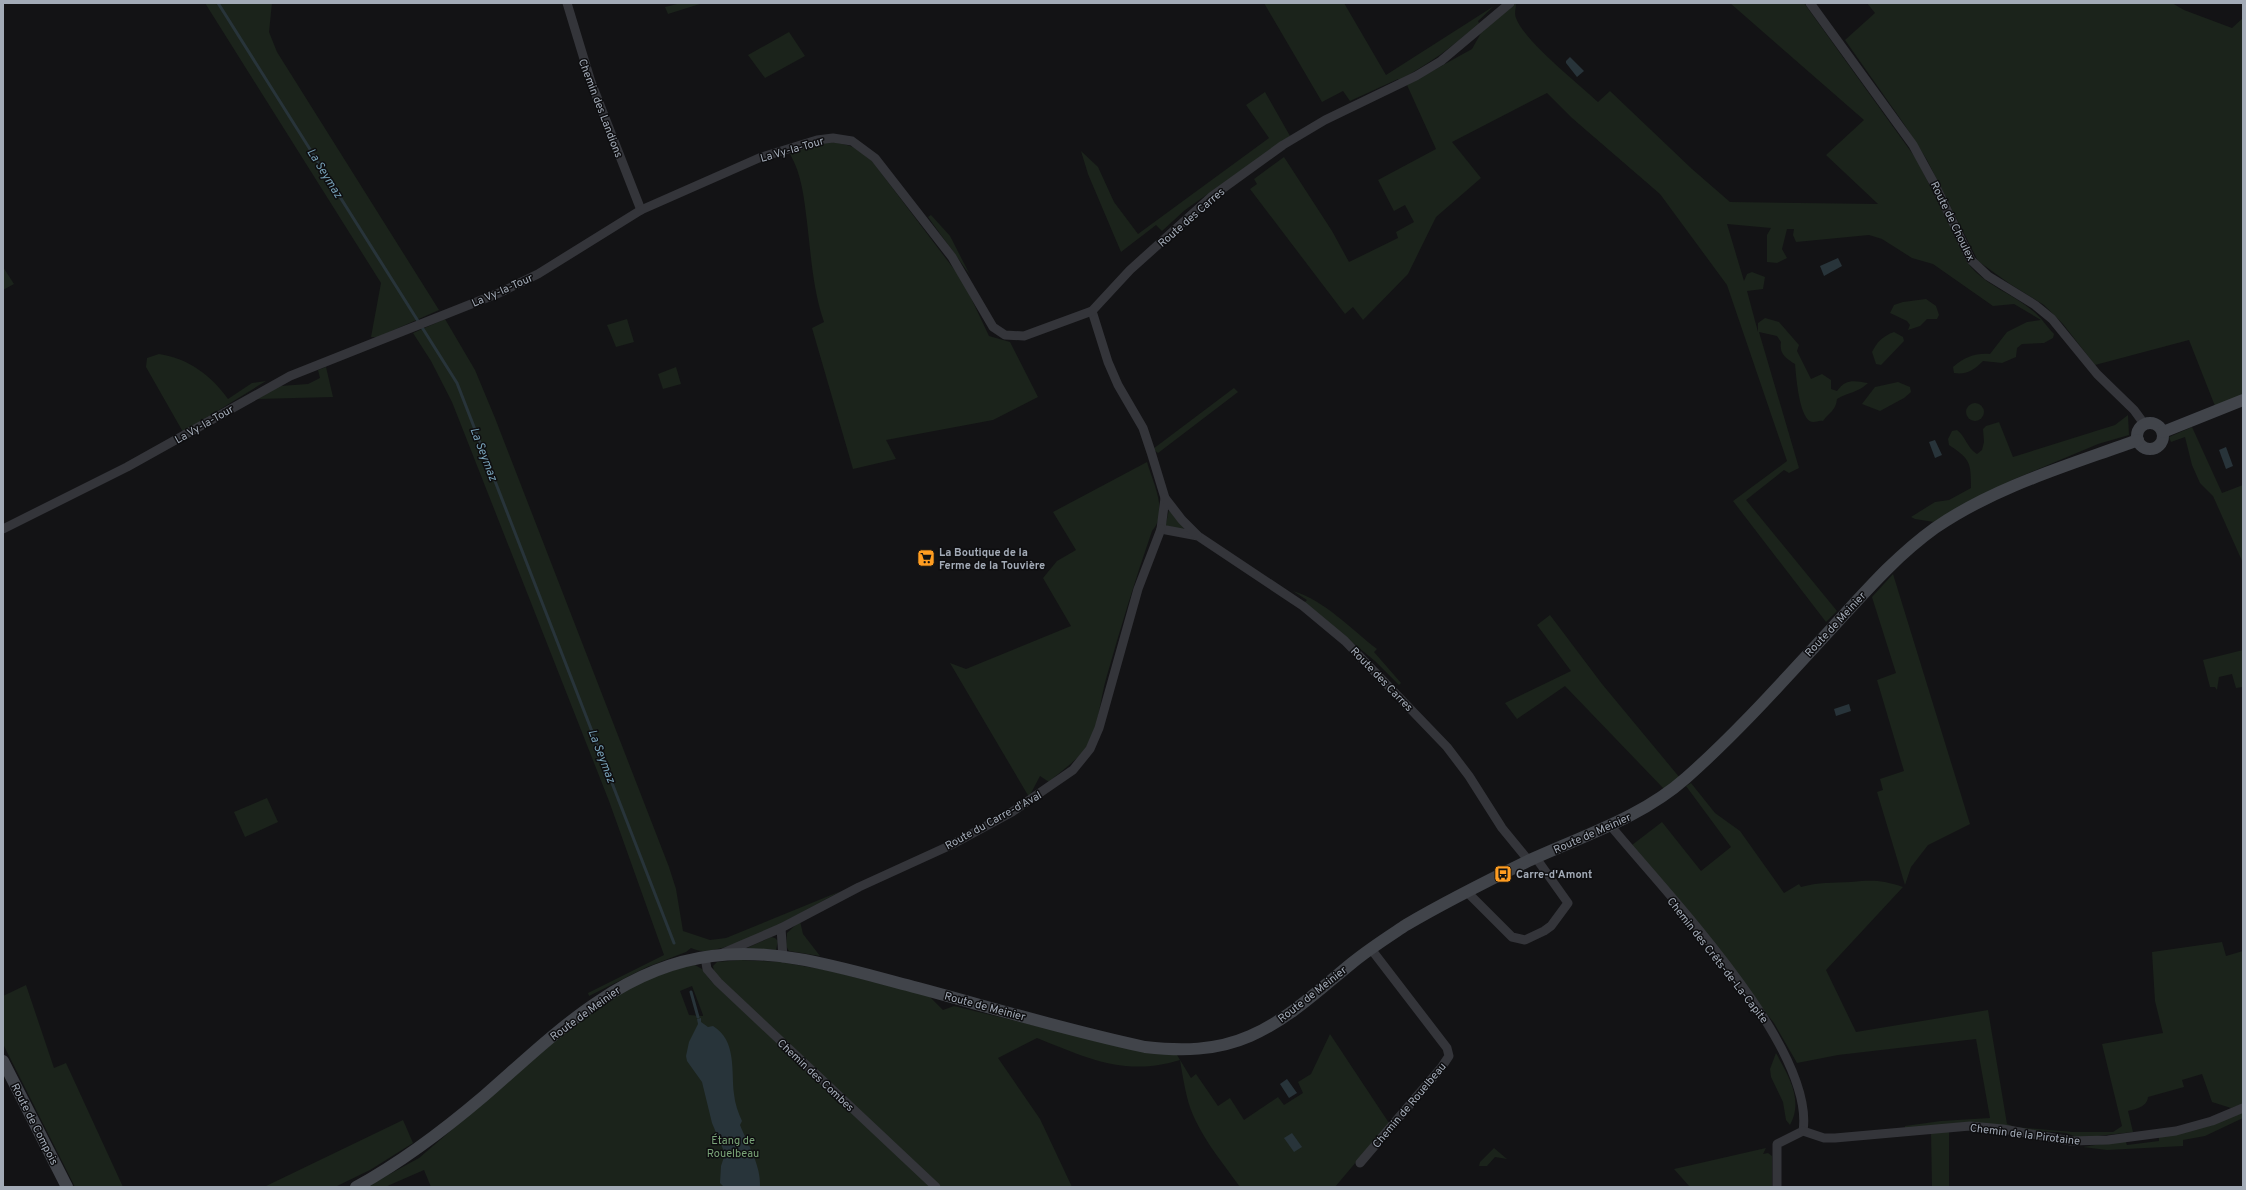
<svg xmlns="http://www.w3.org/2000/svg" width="2246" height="1190" font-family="Overpass,sans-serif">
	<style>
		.green { fill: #1b231b; fill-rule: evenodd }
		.water { fill: #28343a }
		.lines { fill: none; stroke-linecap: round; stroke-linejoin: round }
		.stream { stroke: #28343a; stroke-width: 3 }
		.street { stroke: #34353a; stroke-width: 9 }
		.secondary { stroke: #41444a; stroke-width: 12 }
		.labels { text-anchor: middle; stroke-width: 3; stroke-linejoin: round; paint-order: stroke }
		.street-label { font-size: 11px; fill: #a3abb7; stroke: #0e0e10 }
		.poi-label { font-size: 11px; font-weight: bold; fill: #a3abb7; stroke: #0e0e10; text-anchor: start }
		.park-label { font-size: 11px; fill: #7aa478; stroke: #0e0e10 }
		.water-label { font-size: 12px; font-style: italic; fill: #769fb5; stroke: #0e0e10 }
	</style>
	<rect width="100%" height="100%" fill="#131315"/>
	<!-- green -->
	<g class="green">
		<path d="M205 3H272L269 32 277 52 439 310 378 337H371L381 283Z"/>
		<path d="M681 3H703L668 14 665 7Z"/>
		<path d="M1264 3H1344L1386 75 1494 6 1478 21 1479 23C1452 47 1431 63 1399 80L1398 79 1350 101 1343 91 1322 102Z"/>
		<path d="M1516 3C1516 8 1514 14 1516 18 1525 42 1578 83 1598 102L1610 91 1692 169 1730 202 1878 204 1826 155 1864 120 1730 3H1804L1917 160 1970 266C1987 286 2013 294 2033 311 2041 317 2047 327 2054 334L2053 338 2044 343 2022 344 2017 348 2016 357 2002 363 1983 361C1974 370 1967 375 1954 373L1953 367C1965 357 1975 353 1990 354L2007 332 2027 322 2041 320 2014 304 1993 306 1933 264 1912 258 1882 239 1869 235 1796 242 1793 235 1794 229H1787L1782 249 1787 258 1777 263 1767 262V235L1771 228 1727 224 1744 281 1747 274 1752 272 1765 277 1763 289 1747 291 1758 332V323L1765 318 1779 322 1799 345 1797 351 1811 379 1822 374 1831 380V389L1837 391C1846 378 1855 381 1868 383 1858 393 1848 392 1837 399 1836 411 1829 412 1823 421 1819 420 1817 422 1813 422 1799 422 1796 374 1795 364 1786 358 1779 354 1781 342L1777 336 1759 332 1799 468 1789 473 1784 470 1746 500 1837 611 1826 622 1733 501 1787 461 1727 285 1660 194 1572 118 1547 93 1452 142 1481 178 1436 217 1408 274 1363 320 1353 307 1345 314 1250 189 1257 184 1254 179 1284 157 1332 231 1349 262 1398 238 1396 232 1414 222 1405 205 1394 211 1378 180 1436 149 1407 85 1472 49 1481 33Z"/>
		<path d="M1867 3H2172L2184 10 2232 28 2243 18V395L2215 406 2189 340 2095 365 2063 324 2044 305 2010 284 1978 261 1927 160 1904 124 1845 40 1875 13Z"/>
		<path d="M789 32 805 56 765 78 748 55Z"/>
		<path d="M1265 92 1290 136 1185 210 1162 231 1156 225 1121 252 1088 174 1081 151 1098 167 1114 202 1138 234 1269 138 1246 105Z"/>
		<path d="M830 142C851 145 856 146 872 161L963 281 989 336 1010 342 1038 397 993 420 886 440 896 459 853 469 812 328 824 322C813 290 811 256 807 222 804 198 802 175 790 154L803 147Z"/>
		<path d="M931 215 950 236 970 275 928 217Z"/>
		<path d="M3 267 14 284 3 290Z"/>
		<path d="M1926 299 1936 306 1939 315 1937 319H1927L1920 326 1908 330 1910 325 1907 321 1890 313 1894 305 1903 302Z"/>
		<path d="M445 319 475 370 495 418 669 867 676 889 683 931 710 940 726 938 841 891C811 907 735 952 702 951 699 951 694 949 691 948L686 952 647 967 589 996 588 993 664 955 609 801 452 402 431 361 413 333Z"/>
		<path d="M627 319 634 342 616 347 607 325Z"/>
		<path d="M1894 332 1903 337 1904 341 1881 365 1876 364 1872 352C1877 342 1883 336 1894 332Z"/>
		<path d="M159 354C188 358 212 376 228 399L252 383 266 381 183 432 146 367 147 358Z"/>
		<path d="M326 367 333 397 257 399 280 386 308 384 320 378 318 370Z"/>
		<path d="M676 367 681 384 663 389 658 374Z"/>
		<path d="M1898 382 1910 387 1911 392 1904 398 1880 411 1862 404 1875 387Z"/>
		<path d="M1234 388 1238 392 1158 453 1153 449Z"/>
		<circle cx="1975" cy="412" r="9"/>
		<path d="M2128 415 2129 435 2098 444 2012 480 1934 522 1915 519 1911 517 1935 502 1949 500 1971 488C1971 462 1970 459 1949 445L1948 439 1952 431 1957 430C1966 437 1967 448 1977 454L1982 450 1984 442 1983 429 1986 426 1999 422 2013 457 2115 425Z"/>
		<path d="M2192 427 2222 493 2243 485V563L2213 496 2200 483 2192 465 2185 437 2171 442 2169 437Z"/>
		<path d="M1147 462C1153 483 1169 512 1152 531 1135 580 1120 629 1106 679 1100 700 1099 725 1088 744 1080 759 1062 770 1049 782L1040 776 1029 797 950 663 966 669 1071 626 1043 578 1057 561 1076 550 1053 512Z"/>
		<path d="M1169 510 1185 530 1165 527Z"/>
		<path d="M1893 574 1970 824 1928 845 1911 867 1905 885 1877 792 1883 790 1880 779 1904 771 1877 680 1896 673 1872 597Z"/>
		<path d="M1293 591C1324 600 1351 629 1377 649L1374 652 1401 683 1399 685 1375 661 1304 603 1307 600Z"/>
		<path d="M1550 615 1602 684 1680 778 1664 789 1565 686 1517 719 1505 703 1571 671 1537 625Z"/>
		<path d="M2243 650V687L2236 688 2232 674 2219 677 2217 690 2215 687H2210L2203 660Z"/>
		<path d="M1691 783 1715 813 1740 831 1784 893 1799 884 1801 887C1818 882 1833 883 1851 882 1873 880 1881 880 1903 887L1826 970 1856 1032 1988 1010 2007 1124 2015 1127 2073 1132H2113L2122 1126 2102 1044 2163 1033 2155 1001 2152 952 2222 942 2226 956 2243 951V1104L2231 1108 2212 1102 2202 1074 2182 1080 2184 1087 2148 1097C2147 1107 2136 1109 2128 1111L2133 1132 2079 1138 2066 1133 2041 1131 1905 1130V1126L1941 1121 1990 1118 1976 1039 1838 1055 1797 1063 1774 1023 1632 845 1662 822 1701 871 1731 847 1686 786Z"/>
		<path d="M267 798 278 822 245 837 234 812Z"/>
		<path d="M800 921 803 934 820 956 789 951 786 946 787 933Z"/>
		<path d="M771 937 775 938 778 941 776 950 747 948Z"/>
		<path d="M741 960 780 962 826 970 929 996 943 1010 954 1006 1036 1026 1177 1055 1191 1078 1196 1074 1218 1106 1230 1098 1244 1120 1278 1097 1284 1105 1303 1093 1298 1082 1311 1074 1330 1034 1389 1123 1335 1187H1240C1220 1159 1195 1130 1187 1097 1184 1085 1182 1072 1180 1060 1126 1077 1087 1058 1037 1038L998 1058 1040 1119 1072 1187H941L722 982 714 972 713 966 717 962Z"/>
		<path d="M695 965 702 969 711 981 931 1187H431L424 1170 385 1187H366L419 1158 575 1024 622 992 649 979 686 966ZM692 986 703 1015V1016L689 1015 680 991Z"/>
		<path d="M26 985 54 1068 66 1063 123 1187H75L3 1044V996Z"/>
		<path d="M1776 1053C1788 1075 1804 1100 1790 1125L1786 1120 1783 1102 1771 1077 1770 1069Z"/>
		<path d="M2243 1112V1118L2205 1136 2183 1140V1146L2107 1150 2083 1147 2125 1140 2127 1145 2159 1141V1137Z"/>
		<path d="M403 1120 413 1143 370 1170 335 1187H264Z"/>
		<path d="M1949 1130V1187H1932L1931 1132Z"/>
		<path d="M1494 1148 1507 1159 1495 1157 1487 1166H1479L1480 1162Z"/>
		<path d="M1766 1148 1763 1154 1768 1153 1772 1156V1187H1690L1674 1169Z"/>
	</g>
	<!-- water -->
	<g class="water">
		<path d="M1570 57 1584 71 1577 77 1566 63V61Z"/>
		<path d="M1838 258 1842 266 1824 276 1820 266Z"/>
		<path d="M1935 440 1942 455 1935 458 1929 442Z"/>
		<path d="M2226 447 2233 466 2226 469 2219 450Z"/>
		<path d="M1849 704 1851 711 1836 716 1834 709Z"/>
		<path d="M701 1018V1022L708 1027 713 1026C737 1041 731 1070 734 1094 735 1104 738 1112 742 1121L740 1125C748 1145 761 1165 760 1187H724L720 1183 721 1166 725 1154 712 1123 702 1082 687 1061 686 1056 689 1042 698 1024 697 1019Z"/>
		<path d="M1287 1079 1297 1093 1289 1098 1280 1084Z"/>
		<path d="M1292 1133 1302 1147 1294 1152 1284 1138Z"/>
	</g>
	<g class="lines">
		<!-- stream -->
		<g class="stream">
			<path d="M218 3 457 383 674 943"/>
			<path d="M691 992 698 1017"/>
		</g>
		<!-- street -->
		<g class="street">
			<path d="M567 3 591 82 641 210"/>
			<path d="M1810 3 1913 145 1936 187 1971 260 1988 276 2035 305 2052 319 2097 374 2134 410 2145 425"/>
			<path d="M1092 311 1108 362 1118 385 1143 428 1151 452 1165 498 1161 529 1198 536 1303 606 1345 641 1447 747 1469 776 1502 828 1529 861"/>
			<path d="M1165 498 1182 520 1197 535"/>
			<path d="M3 529 127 467 290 376 499 293 538 274 641 210 759 158 817 140 833 138 852 141 875 158 952 257 993 327 1005 335 1024 336 1092 311 1130 270 1211 197 1283 145 1325 120 1416 76 1441 61 1510 3"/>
			<path d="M1610 825C1663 890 1816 1047 1803 1131L1777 1144V1187"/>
			<path d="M1467 892 1512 937 1525 940 1544 931 1551 926 1568 903 1536 858"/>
			<path d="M781 928 783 958"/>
			<path d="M723 953 781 928 859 887 951 845 1012 812 1073 770 1090 749 1099 728 1138 589 1161 529"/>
			<path d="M705 957 707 969 718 982 936 1187"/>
			<path d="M1803 1131 1824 1138H1835L1970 1126 2003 1129 2071 1141 2108 1140 2176 1131 2212 1121 2243 1108"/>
			<path d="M1360 1163 1441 1068 1449 1056 1447 1048 1371 949"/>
		</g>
		<!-- secondary -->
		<g class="secondary">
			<circle cx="2150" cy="436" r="13"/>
			<path d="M2163 432 2243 400"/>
			<path d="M3 1061 67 1187"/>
			<path d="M356 1187C402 1162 444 1130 484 1096 522 1063 558 1028 599 1001 633 978 672 961 712 956 777 947 845 969 907 985 986 1006 1065 1030 1145 1047 1181 1051 1216 1051 1250 1036 1289 1019 1320 989 1352 963 1369 949 1388 937 1406 925 1445 902 1487 881 1528 861 1582 836 1641 818 1686 778 1738 732 1785 679 1832 628 1865 592 1896 556 1935 528 1996 486 2070 465 2138 440"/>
		</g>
	</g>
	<!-- icons -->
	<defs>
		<symbol id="supermarket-square" viewBox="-11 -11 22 22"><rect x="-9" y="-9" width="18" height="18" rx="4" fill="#ff9d21" stroke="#0e0e10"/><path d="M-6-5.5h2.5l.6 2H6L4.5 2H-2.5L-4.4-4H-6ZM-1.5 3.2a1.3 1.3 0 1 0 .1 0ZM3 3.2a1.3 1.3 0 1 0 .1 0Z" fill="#111"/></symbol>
		<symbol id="bus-square" viewBox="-11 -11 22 22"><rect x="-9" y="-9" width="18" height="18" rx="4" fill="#ff9d21" stroke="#0e0e10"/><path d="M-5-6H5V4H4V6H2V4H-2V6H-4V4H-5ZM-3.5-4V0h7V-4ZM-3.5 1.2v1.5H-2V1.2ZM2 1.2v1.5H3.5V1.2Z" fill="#111"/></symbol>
	</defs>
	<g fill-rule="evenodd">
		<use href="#supermarket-square" x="916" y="548" width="20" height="20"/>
		<use href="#bus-square" x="1493" y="864" width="20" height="20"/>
	</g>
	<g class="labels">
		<!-- street labels -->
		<g class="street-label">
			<text transform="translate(601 108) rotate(69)" y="4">Chemin des Landions</text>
			<text transform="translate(792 149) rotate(-16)" y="4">La Vy-la-Tour</text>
			<text transform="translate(1191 217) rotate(-41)" y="4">Route des Carres</text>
			<text transform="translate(1953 221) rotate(64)" y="4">Route de Choulex</text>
			<text transform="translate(502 290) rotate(-24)" y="4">La Vy-la-Tour</text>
			<text transform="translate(204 424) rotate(-30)" y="4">La Vy-la-Tour</text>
			<text transform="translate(1835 624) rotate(-47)" y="4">Route de Meinier</text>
			<text transform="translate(1382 679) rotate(46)" y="4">Route des Carres</text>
			<text transform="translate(993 820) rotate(-29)" y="4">Route du Carre-d'Aval</text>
			<text transform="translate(1592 833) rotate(-24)" y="4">Route de Meinier</text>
			<text transform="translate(1718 960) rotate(52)" y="4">Chemin des Crêts-de-La-Capite</text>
			<text transform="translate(1312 994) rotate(-38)" y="4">Route de Meinier</text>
			<text transform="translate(985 1006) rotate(15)" y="4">Route de Meinier</text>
			<text transform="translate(585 1013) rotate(-36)" y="4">Route de Meinier</text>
			<text transform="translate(816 1075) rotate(43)" y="4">Chemin des Combes</text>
			<text transform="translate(1409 1105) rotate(-50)" y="4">Chemin de Rouelbeau</text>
			<text transform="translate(35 1124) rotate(63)" y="4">Route de Compois</text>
			<text transform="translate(2025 1134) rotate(7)" y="4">Chemin de la Pirotaine</text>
		</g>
		<!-- poi labels -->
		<g class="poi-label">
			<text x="939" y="556">La Boutique de la<tspan x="939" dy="13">Ferme de la Touvière</tspan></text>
			<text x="1516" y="878">Carre-d'Amont</text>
		</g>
		<!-- park labels -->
		<g class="park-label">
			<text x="733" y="1144">Étang de<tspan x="733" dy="13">Rouelbeau</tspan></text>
		</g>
		<!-- water labels -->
		<g class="water-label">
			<text transform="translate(325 173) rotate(58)" y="4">La Seymaz</text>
			<text transform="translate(484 454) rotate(69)" y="4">La Seymaz</text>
			<text transform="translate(602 756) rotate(69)" y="4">La Seymaz</text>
		</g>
	</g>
	<!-- border -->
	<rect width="2246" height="1190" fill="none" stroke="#a3abb7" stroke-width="8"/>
</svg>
